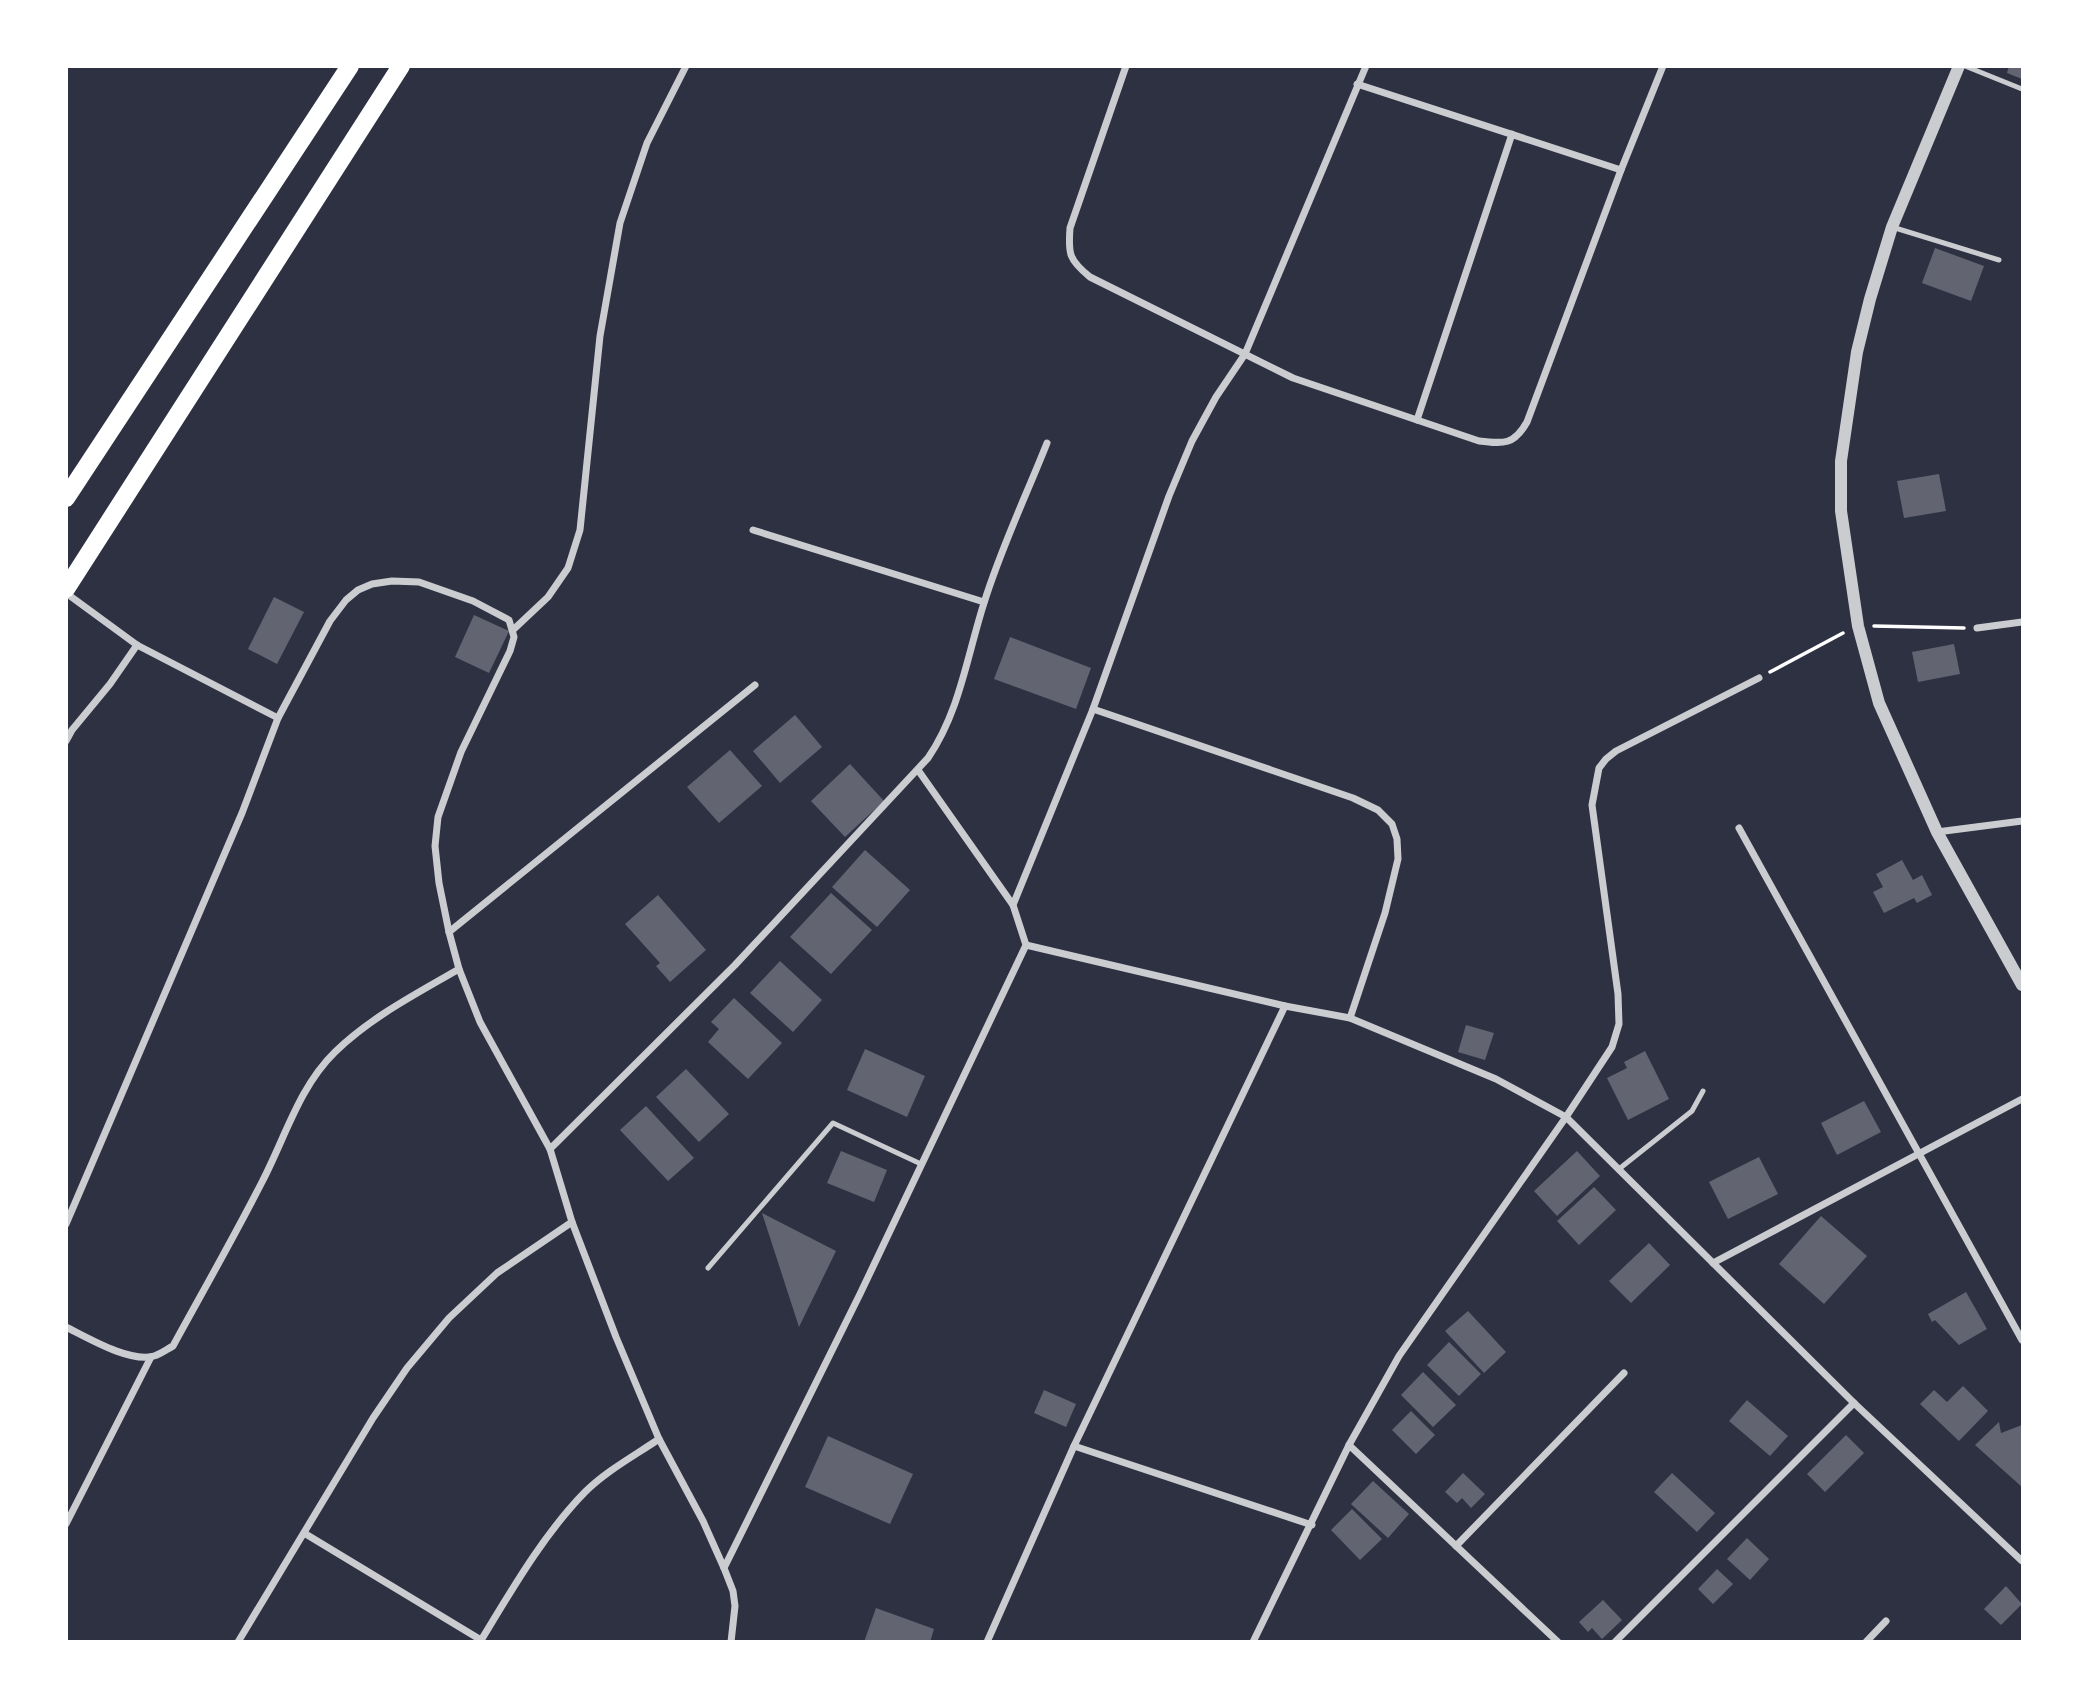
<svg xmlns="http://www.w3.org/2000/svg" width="2089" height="1708" font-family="Manrope,sans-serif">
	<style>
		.building { fill: #626471 }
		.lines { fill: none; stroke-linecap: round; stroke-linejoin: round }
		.path { stroke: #fff; stroke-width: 3.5 }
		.service { stroke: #caccd0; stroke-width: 5 }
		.minor { stroke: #caccd0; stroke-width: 7 }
		.tertiary { stroke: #caccd0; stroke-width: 12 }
		.trunk { stroke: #fff; stroke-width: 18 }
	</style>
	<rect width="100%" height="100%" fill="#2d3142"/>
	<!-- building -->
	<g class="building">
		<path d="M2009 66H2022V79L2007 73Z"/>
		<path d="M1935 248 1984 266 1971 301 1922 283Z"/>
		<path d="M1939 474 1946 511 1904 518 1897 481Z"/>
		<path d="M274 597 304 612 277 664 248 649Z"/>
		<path d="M474 615 509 631 489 673 455 657Z"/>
		<path d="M1010 637 1091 668 1076 709 994 679Z"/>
		<path d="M1954 644 1960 674 1918 682 1912 652Z"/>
		<path d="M795 715 822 747 780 783 753 751Z"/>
		<path d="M730 750 762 786 719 823 687 787Z"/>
		<path d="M850 764 884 801 845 837 811 801Z"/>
		<path d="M865 850 910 890 877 927 832 887Z"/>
		<path d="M1902 860 1913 880 1922 875 1932 895 1917 903 1914 898 1884 913 1873 892 1883 887 1876 874Z"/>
		<path d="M831 893 872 930 831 974 790 937Z"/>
		<path d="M658 895 706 950 670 982 656 966 660 963 625 924Z"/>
		<path d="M780 961 822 1000 793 1032 750 993Z"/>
		<path d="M734 998 782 1043 748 1079 708 1042 719 1029 711 1022Z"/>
		<path d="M1466 1025 1494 1033 1485 1060 1458 1052Z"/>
		<path d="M865 1049 925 1076 907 1117 847 1090Z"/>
		<path d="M1645 1051 1669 1099 1628 1120 1607 1078 1627 1068 1624 1062Z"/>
		<path d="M686 1069 729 1114 699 1142 656 1097Z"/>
		<path d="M1864 1101 1881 1132 1837 1155 1821 1123Z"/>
		<path d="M646 1106 694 1158 668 1181 620 1130Z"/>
		<path d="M841 1151 887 1170 874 1202 827 1183Z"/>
		<path d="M1577 1151 1600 1176 1557 1216 1534 1191Z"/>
		<path d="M1759 1157 1778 1194 1728 1219 1709 1182Z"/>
		<path d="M1594 1187 1616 1210 1579 1245 1557 1221Z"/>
		<path d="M762 1213 836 1251 799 1327Z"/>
		<path d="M1821 1216 1867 1256 1824 1304 1779 1264Z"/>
		<path d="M1649 1243 1670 1265 1631 1303 1609 1281Z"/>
		<path d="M1966 1292 1987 1329 1959 1345 1935 1320 1932 1322 1928 1314Z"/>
		<path d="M1468 1311 1506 1352 1484 1373 1445 1331Z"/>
		<path d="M1449 1342 1481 1374 1459 1396 1427 1365Z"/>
		<path d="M1423 1372 1456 1405 1433 1427 1401 1395Z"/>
		<path d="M1963 1386 1988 1411 1959 1441 1920 1404 1934 1390 1947 1402Z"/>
		<path d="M1044 1390 1076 1404 1066 1427 1034 1413Z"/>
		<path d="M1747 1400 1788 1436 1770 1456 1729 1421Z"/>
		<path d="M1411 1411 1435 1435 1416 1454 1392 1430Z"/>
		<path d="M1999 1422 2001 1433 2022 1425V1487L1975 1445Z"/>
		<path d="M1846 1435 1864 1453 1825 1492 1807 1474Z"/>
		<path d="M828 1436 913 1474 890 1524 805 1487Z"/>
		<path d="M1463 1473 1485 1494 1471 1508 1462 1498 1457 1503 1445 1492Z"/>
		<path d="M1672 1473 1715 1513 1697 1532 1654 1492Z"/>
		<path d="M1373 1481 1409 1514 1388 1538 1351 1504Z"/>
		<path d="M1352 1509 1382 1539 1360 1560 1331 1530Z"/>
		<path d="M1747 1538 1769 1559 1750 1580 1727 1559Z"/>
		<path d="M1717 1569 1733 1584 1713 1604 1698 1589Z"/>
		<path d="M2006 1586 2022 1604 2001 1625 1984 1609Z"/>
		<path d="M1603 1600 1622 1620 1602 1639 1592 1628 1588 1632 1579 1622Z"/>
		<path d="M876 1608 934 1629 930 1642H864Z"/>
	</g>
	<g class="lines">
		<!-- path -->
		<g class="path">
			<path d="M1874 626 1964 628"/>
			<path d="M1770 672 1843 633"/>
		</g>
		<!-- service -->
		<g class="service">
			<path d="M1965 66 2022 89"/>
			<path d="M1892 227 1999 260"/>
			<path d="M1619 1169 1692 1111 1703 1091"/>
			<path d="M708 1268 833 1123 921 1164"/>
		</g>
		<!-- minor -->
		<g class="minor">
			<path d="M1126 66 1070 228C1068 254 1069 260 1090 277L1293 378 1479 441C1504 444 1514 445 1527 422L1621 170 1663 66"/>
			<path d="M1357 84 1621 170"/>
			<path d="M1417 420 1512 134"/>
			<path d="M753 530 984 602"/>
			<path d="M66 593 137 645 278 718"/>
			<path d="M1977 628 2022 622"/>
			<path d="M514 629 548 597 568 568 580 530 600 336 620 223 647 143 686 66"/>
			<path d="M1093 709 1353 798 1378 810 1392 824 1397 839 1398 859 1385 913 1350 1018"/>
			<path d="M66 741 72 730 110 684 137 645"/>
			<path d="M918 770 1013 905"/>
			<path d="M1739 828 2022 1340"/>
			<path d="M1937 832 2022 821"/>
			<path d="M449 932 755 685"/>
			<path d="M1026 945 1285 1006 1350 1018 1496 1079 1566 1117 1854 1403 2022 1561"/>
			<path d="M550 1149 735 965 928 758C960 711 967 656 984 603 1001 548 1026 496 1047 443"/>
			<path d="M66 1224 242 813 278 718 330 621 346 600 358 590 372 584 392 581 419 582 473 601 509 620 514 637 510 651 461 752 438 817 435 846 439 883 449 932 459 969 480 1022 550 1149 572 1222 616 1337 659 1439 703 1521 724 1568 733 1591 735 1606 731 1642"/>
			<path d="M1713 1263 2022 1099"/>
			<path d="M66 1327C88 1338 130 1363 154 1356 161 1354 167 1349 173 1346 203 1291 234 1237 262 1182 285 1138 299 1087 335 1052 371 1017 416 994 459 969"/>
			<path d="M1349 1445 1558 1642"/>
			<path d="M1074 1446 1312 1525"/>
			<path d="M66 1524 151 1357"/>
			<path d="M304 1533 481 1640"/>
			<path d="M1456 1546 1624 1373"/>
			<path d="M724 1568 860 1294 1026 945 1013 905 1093 709 1169 496 1192 441 1216 397 1245 354 1366 66"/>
			<path d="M238 1642 373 1418 407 1368 449 1318 497 1273 572 1222"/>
			<path d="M480 1642C511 1591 543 1535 585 1492 606 1471 634 1456 659 1439"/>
			<path d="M987 1642 1074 1446 1285 1006"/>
			<path d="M1253 1642 1349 1445 1399 1356 1566 1117 1612 1047 1619 1024 1618 994 1592 805 1599 768 1606 759 1616 751 1759 678"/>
			<path d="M1615 1642 1854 1403"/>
			<path d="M1866 1642 1886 1621"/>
		</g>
		<!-- tertiary -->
		<path class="tertiary" d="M1959 66 1892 227 1870 299 1857 352 1841 461V511L1858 626 1879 703 1937 832 2022 985"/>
		<!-- trunk -->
		<g class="trunk">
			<path d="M66 498 350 66"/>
			<path d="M66 589 401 66"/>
		</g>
	</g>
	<!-- border -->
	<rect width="2089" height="1708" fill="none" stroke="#ffffff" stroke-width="136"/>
</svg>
